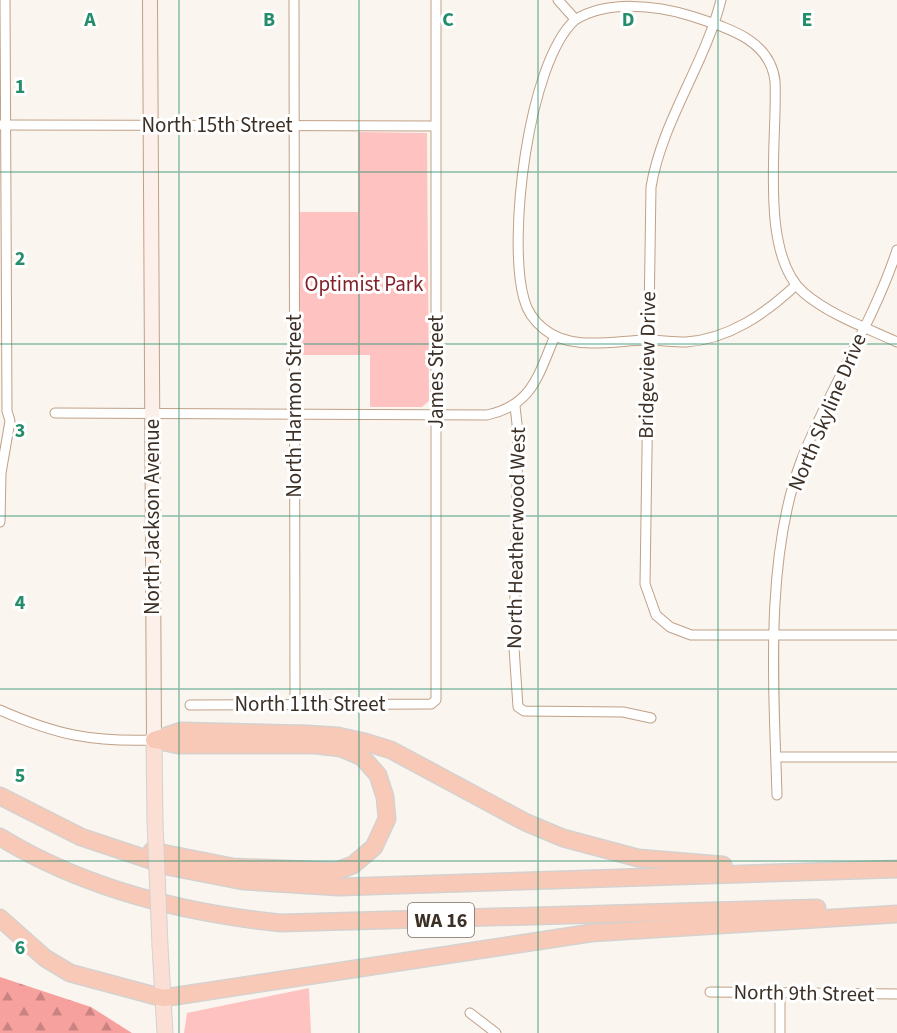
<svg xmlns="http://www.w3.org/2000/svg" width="897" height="1033" font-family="'Source Sans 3',sans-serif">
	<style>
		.forest { fill: url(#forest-firs) }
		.park { fill: #fec3c0 }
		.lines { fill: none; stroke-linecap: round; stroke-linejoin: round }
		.minor-casing { stroke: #bfa188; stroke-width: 11 }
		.secondary-casing { stroke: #bfa188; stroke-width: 16 }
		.primary-casing { stroke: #d4d1cf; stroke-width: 17 }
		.motorway-casing { stroke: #d4d1cf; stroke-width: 19 }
		.minor { stroke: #fff; stroke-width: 9 }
		.secondary { stroke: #fdefe9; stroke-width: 14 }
		.primary { stroke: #fbdfd4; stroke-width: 15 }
		.motorway { stroke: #f9c9b7; stroke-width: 16 }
		.primary-bridge-casing { stroke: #d4d1cf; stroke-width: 17; stroke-linecap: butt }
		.primary-bridge { stroke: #fbdfd4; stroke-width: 15 }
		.grid { fill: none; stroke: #248e6b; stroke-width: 1.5; stroke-opacity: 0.55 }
		.labels { text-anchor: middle; stroke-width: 6; stroke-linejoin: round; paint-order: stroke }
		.shield { fill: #fff; stroke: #766e67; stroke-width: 1.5 }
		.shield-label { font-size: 20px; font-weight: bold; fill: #3c3026 }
		.street-label { font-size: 21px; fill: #3c3026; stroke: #fff }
		.park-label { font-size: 21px; fill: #832129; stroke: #fff }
		.grid-label { font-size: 20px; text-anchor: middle; font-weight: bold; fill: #248e6b; stroke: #fff; stroke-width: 6; stroke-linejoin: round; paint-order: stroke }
	</style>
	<defs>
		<pattern id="forest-firs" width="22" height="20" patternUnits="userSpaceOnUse" patternTransform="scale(1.5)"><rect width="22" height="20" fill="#f7a19f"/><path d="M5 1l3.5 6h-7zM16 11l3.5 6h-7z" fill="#c98481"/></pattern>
	</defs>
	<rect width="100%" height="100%" fill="#fbf5ef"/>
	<!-- forest -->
	<path class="forest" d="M0 977 91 1007 132 1033H0Z"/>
	<!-- park -->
	<g class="park">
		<path d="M358 132 427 133 429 401 422 407H370V355H299L300 212H358Z"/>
		<path d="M309 988 311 1033H184L187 1013Z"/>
	</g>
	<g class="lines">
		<defs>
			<g id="minor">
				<path d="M294 0 295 704"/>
				<path d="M558 0 575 19"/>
				<path d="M721 0C705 64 662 121 651 187L645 584 656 615 670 627 691 635H897"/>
				<path d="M0 125 435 126"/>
				<path d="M796 285C765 314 729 339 686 342 672 342 658 340 645 340 613 341 570 351 544 329 534 321 527 311 524 299 507 240 528 62 575 20 607 0 656 5 691 16 727 28 770 39 775 81 778 138 758 253 804 293 830 315 867 328 897 342"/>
				<path d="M515 406 518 433 514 648 518 707 524 711 623 712 651 718"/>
				<path d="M55 413 487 415C533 405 538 375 555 336"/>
				<path d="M0 522 1 473 10 421 7 411 5 0"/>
				<path d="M190 705 431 704 436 700V0"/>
				<path d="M0 710C57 735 91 742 154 740"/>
				<path d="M776 757H897"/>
				<path d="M777 795C774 691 764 560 801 461 829 389 873 323 897 250"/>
				<path d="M710 992 897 994"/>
				<path d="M780 993V1033"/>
				<path d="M470 1013 496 1033"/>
			</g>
			<path id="secondary" d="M150 0 154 740"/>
			<g id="primary">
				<path d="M154 740 155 822"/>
				<path d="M160 946 165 1033"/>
			</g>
			<g id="motorway">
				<path d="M154 740 181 731 306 734 338 736 365 742 391 750 525 822 563 838 638 858 723 865"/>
				<path d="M0 796 81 837 171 867 243 881 339 887 897 869"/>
				<path d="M0 837C85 889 183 913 281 923L817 908"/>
				<path d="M152 851 233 867 336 871 353 865 374 847 387 819 385 797 378 775 362 757 341 748 315 745H178L155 740"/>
				<path d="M0 918 45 958 70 973 163 998 591 933 897 914"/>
			</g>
		</defs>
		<!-- minor casing -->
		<use href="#minor" class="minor-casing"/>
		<!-- secondary casing -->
		<use href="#secondary" class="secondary-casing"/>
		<!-- primary casing -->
		<use href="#primary" class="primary-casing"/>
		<!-- motorway casing -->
		<use href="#motorway" class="motorway-casing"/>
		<!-- minor -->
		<use href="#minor" class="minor"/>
		<!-- secondary -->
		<use href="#secondary" class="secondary"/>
		<!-- primary -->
		<use href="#primary" class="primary"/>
		<!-- motorway -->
		<use href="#motorway" class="motorway"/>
		<defs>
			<path id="primary-bridge" d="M155 822 160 946"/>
		</defs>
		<!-- primary-bridge casing -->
		<use href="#primary-bridge" class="primary-bridge-casing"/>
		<!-- primary-bridge -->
		<use href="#primary-bridge" class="primary-bridge"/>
	</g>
	<!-- grid -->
	<path class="grid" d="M179 0V1033M359 0V1033M538 0V1033M718 0V1033M0 172H897M0 344H897M0 516H897M0 689H897M0 861H897"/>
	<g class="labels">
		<!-- shield labels -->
		<rect class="shield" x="408" y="903" width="66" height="34" rx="4.5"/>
		<g class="shield-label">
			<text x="441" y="927">WA 16</text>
		</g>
		<!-- street labels -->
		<g class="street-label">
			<text x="217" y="132">North 15th Street</text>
			<text transform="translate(647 365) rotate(-89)" y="7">Bridgeview Drive</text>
			<text transform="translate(436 372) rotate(-90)" y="7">James Street</text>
			<text transform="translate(294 406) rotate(-90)" y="7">North Harmon Street</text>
			<text transform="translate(827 412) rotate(-67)" y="7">North Skyline Drive</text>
			<text transform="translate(152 517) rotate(-90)" y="7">North Jackson Avenue</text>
			<text transform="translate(516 538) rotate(-89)" y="7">North Heatherwood West</text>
			<text x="310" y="711">North 11th Street</text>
			<text transform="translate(804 993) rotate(1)" y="7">North 9th Street</text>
		</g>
		<!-- park labels -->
		<g class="park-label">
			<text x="364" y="291">Optimist Park</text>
		</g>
	</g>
	<g class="grid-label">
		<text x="90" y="26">A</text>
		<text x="269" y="26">B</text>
		<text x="448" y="26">C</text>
		<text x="628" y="26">D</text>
		<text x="807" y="26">E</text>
		<text x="20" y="93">1</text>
		<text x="20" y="265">2</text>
		<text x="20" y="437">3</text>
		<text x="20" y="609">4</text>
		<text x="20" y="782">5</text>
		<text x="20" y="954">6</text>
	</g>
</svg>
